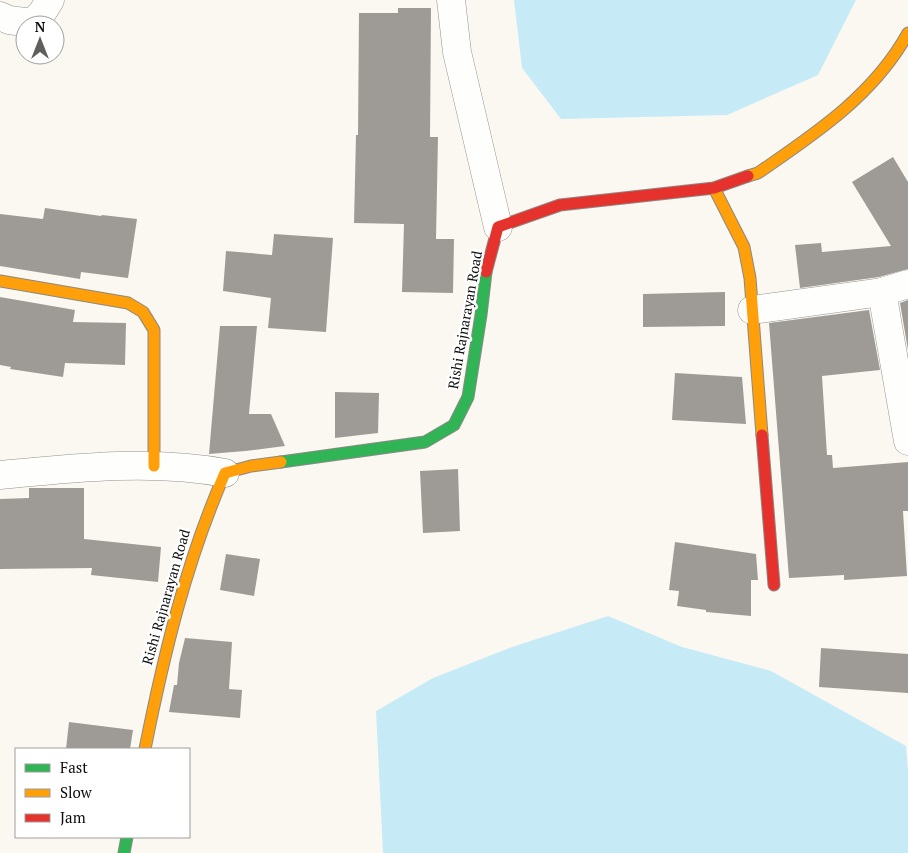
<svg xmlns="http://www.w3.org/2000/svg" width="908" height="853" font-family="'PT Serif',serif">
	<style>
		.water { fill: #c6ebf7 }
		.building { fill: #9e9b97 }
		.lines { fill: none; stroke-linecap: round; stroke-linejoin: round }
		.street-casing { stroke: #949390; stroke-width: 29 }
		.fast-casing { stroke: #8b8986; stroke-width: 13 }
		.slow-casing { stroke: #8b8986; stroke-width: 13 }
		.jam-casing { stroke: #8b8986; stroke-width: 13 }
		.street { stroke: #fefefd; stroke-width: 28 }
		.fast { stroke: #30b455; stroke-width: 11 }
		.slow { stroke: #ff9f0a; stroke-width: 11 }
		.jam { stroke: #e5322d; stroke-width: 11 }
		.labels { text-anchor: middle; stroke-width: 5; stroke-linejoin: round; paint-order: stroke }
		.street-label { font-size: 14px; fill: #0d0d0d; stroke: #fff }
	</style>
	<rect width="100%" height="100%" fill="#fbf8f1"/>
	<!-- water -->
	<g class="water">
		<path d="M514 0H856L818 75 727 115 561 119 522 68Z"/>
		<path d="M608 616 682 647 771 671 906 746 908 771V853H383L376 711 433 678 512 647Z"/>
	</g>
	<!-- building -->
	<g class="building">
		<path d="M398 8H431L430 137H438L436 239H454L453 293 402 292 404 224 354 223 356 135H358L359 13H398Z"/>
		<path d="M893 157 908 182V269L879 277 800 288 795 245 821 243 822 252 891 246 852 182Z"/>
		<path d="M45 208 101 216 102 215 137 219 128 278 81 272 80 279 0 266V214L43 219Z"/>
		<path d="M274 234 333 238 326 332 268 328 271 298 223 291 226 251 272 255Z"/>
		<path d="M725 292V326L643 327V294Z"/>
		<path d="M0 297 75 310 73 322 126 323 125 365 65 363 63 377 10 369 11 367 0 365Z"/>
		<path d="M908 300V350L900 303Z"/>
		<path d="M869 310 880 370 822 376 827 455H832L833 468 908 462V511H903L907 576 844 580V575L789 578 769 323Z"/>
		<path d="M220 326H257L249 414H271L285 446 245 451 209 454Z"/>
		<path d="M675 373 742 377 746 424 672 420Z"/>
		<path d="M335 392 379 393 378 433 335 438Z"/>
		<path d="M458 469 460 531 423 533 420 471Z"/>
		<path d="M29 488H84V539L161 547 158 582 91 575 92 568 0 569V499L29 498Z"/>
		<path d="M675 542 756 554 758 580H751V616L706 612V610L677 606 679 591 669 590Z"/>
		<path d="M226 554 260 559 254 596 220 590Z"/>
		<path d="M185 638 232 642 229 689 242 690 240 718 169 712 174 685H177L179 663Z"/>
		<path d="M821 648 908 654V693L819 687Z"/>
		<path d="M69 722 133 730 130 749H66Z"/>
	</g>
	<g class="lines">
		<defs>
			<g id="street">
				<path d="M451 0 457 52 498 227"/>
				<path d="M0 16 9 20 32 23 42 13 50 0"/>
				<path d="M882 292 908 441"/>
				<path d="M752 310 882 292 908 284"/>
				<path d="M0 475C72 468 153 459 225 473"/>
			</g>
			<g id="fast">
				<path d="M281 462 425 442 454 425 468 397 481 315 486 272"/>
				<path d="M124 853 127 837"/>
			</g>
			<g id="slow">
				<path d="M748 176 758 173C815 134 874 95 908 33"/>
				<path d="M714 188 744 247 750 278 762 435"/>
				<path d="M0 281 128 303 143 312 154 330V466"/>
				<path d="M145 749C164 654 186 562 225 473L251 466 281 462"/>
			</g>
			<g id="jam">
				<path d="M486 272 498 227 560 205 714 188 748 176"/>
				<path d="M762 435 774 585"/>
			</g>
		</defs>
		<!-- street casing -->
		<use href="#street" class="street-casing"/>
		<!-- fast casing -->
		<use href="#fast" class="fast-casing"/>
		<!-- slow casing -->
		<use href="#slow" class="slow-casing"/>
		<!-- jam casing -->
		<use href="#jam" class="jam-casing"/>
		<!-- street -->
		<use href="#street" class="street"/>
		<!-- fast -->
		<use href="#fast" class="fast"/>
		<!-- slow -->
		<use href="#slow" class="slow"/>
		<!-- jam -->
		<use href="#jam" class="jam"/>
	</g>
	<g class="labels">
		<!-- street labels -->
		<g class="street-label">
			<text transform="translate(465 320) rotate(-80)" y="5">Rishi Rajnarayan Road</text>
			<text transform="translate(166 597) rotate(-74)" y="5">Rishi Rajnarayan Road</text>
		</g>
	</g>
	<!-- legend -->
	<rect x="15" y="748" width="175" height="90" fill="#ffffff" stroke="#9e9e9e"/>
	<rect x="25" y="764" width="25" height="8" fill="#30b455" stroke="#9e9e9e"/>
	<text x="60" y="773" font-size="15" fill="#0d0d0d">Fast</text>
	<rect x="25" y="789" width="25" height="8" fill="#ff9f0a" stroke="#9e9e9e"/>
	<text x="60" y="798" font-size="15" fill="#0d0d0d">Slow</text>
	<rect x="25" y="814" width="25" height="8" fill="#e5322d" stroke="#9e9e9e"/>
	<text x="60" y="823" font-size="15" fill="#0d0d0d">Jam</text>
	<!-- north arrow -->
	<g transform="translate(40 40)"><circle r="24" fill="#ffffff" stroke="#9e9e9e"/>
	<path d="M0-4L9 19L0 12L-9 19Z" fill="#605f5d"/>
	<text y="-8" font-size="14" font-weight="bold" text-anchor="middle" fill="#0d0d0d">N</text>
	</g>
</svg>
